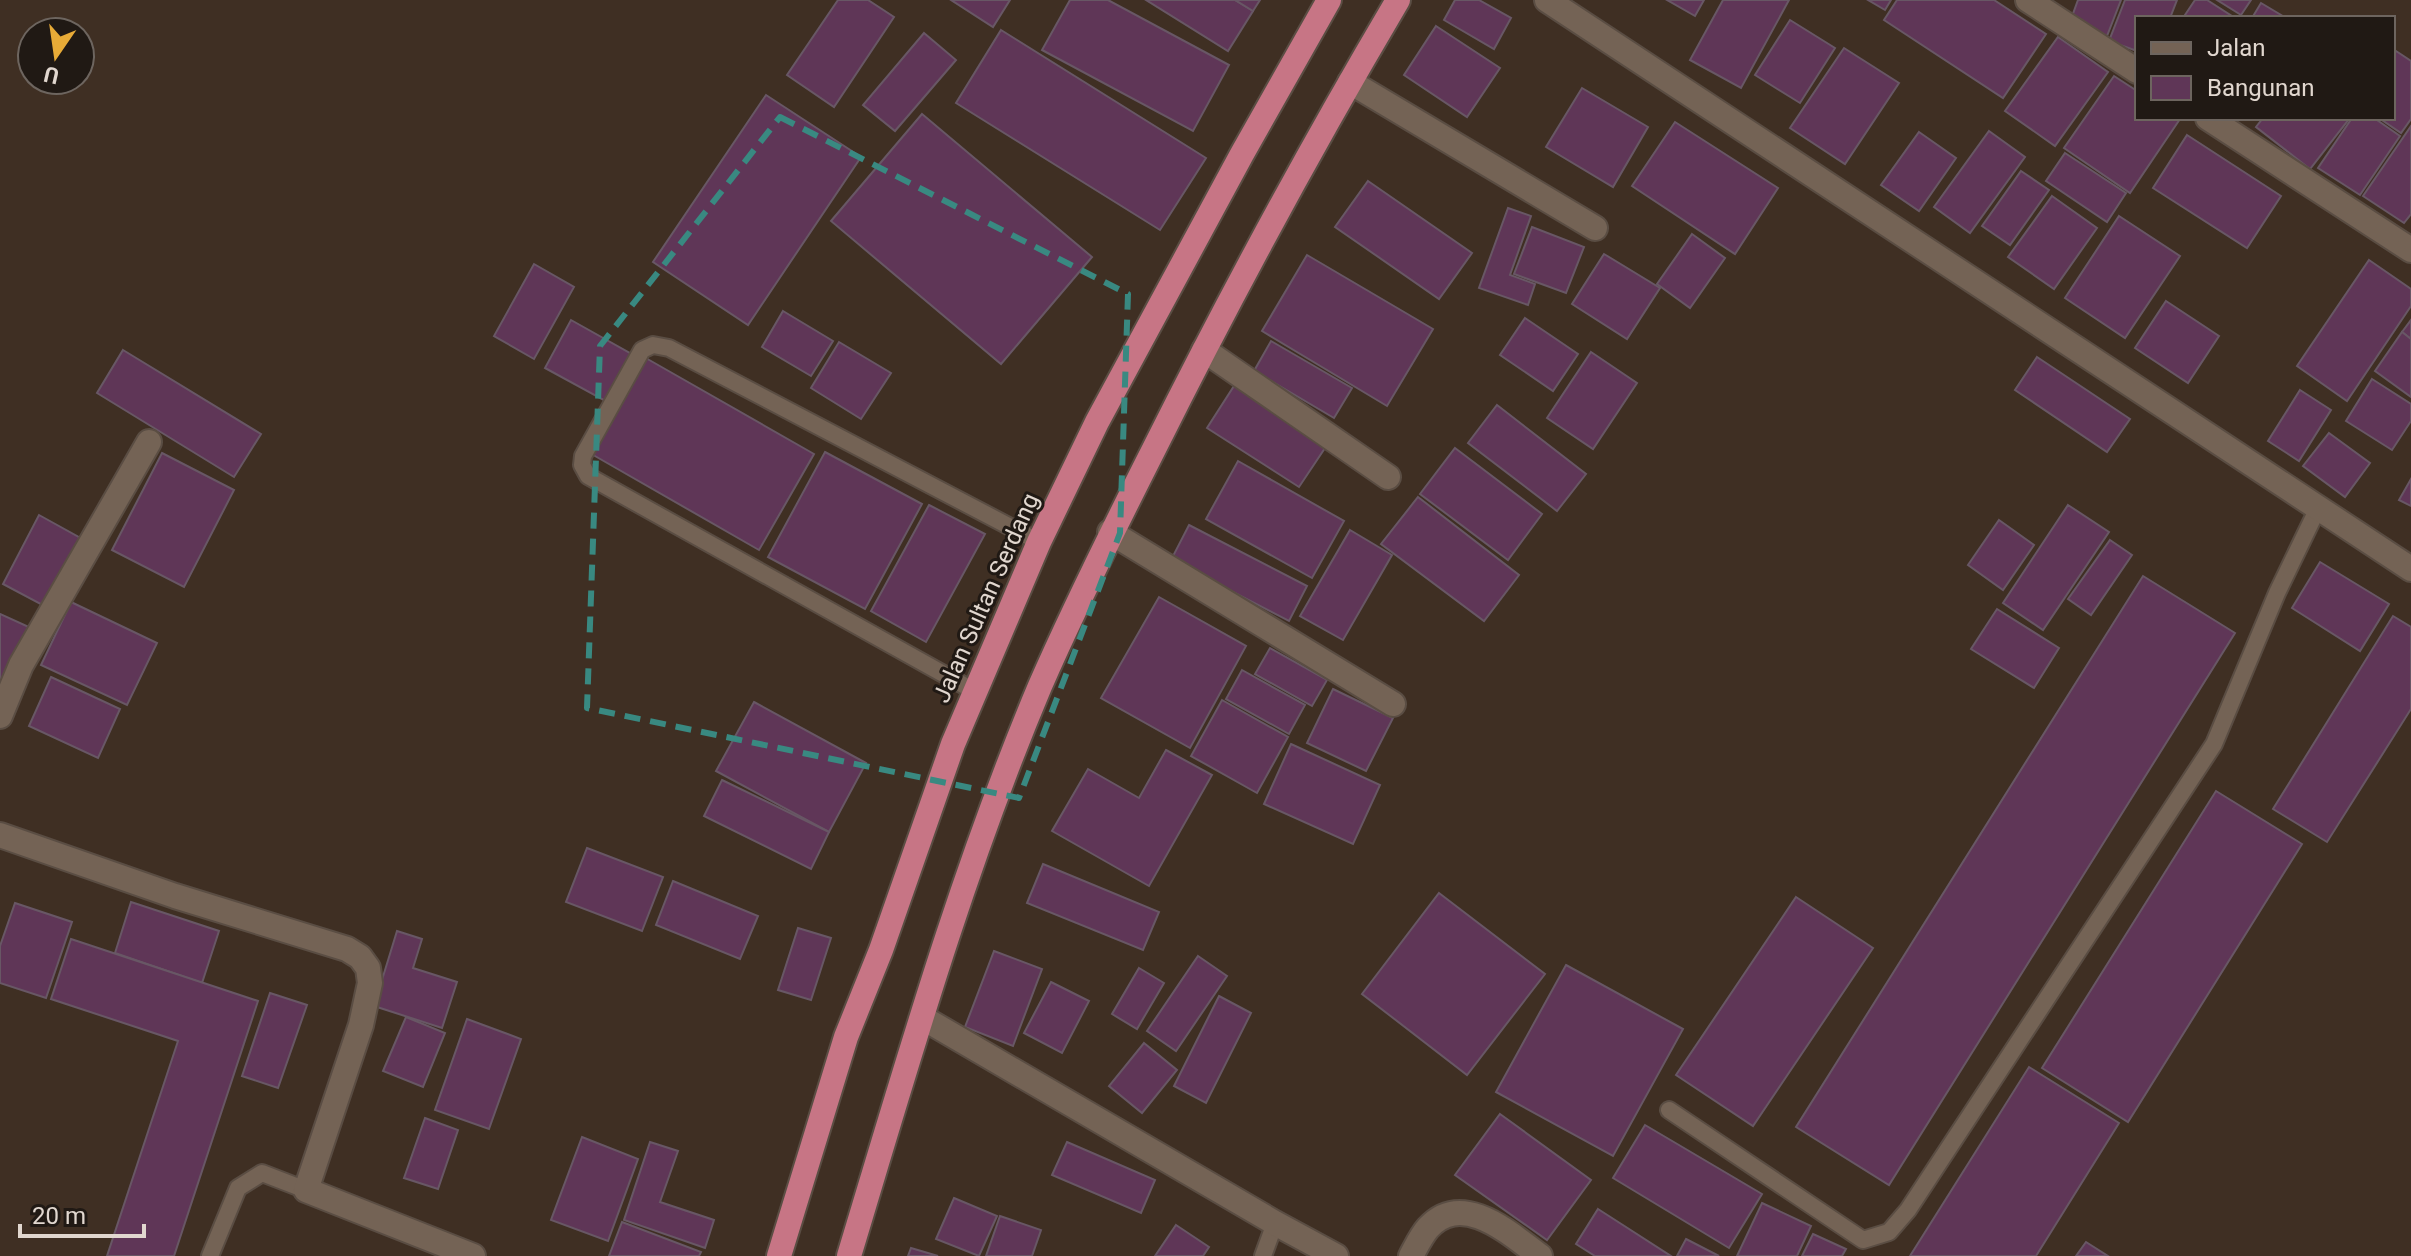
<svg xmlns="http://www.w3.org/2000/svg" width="2411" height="1256" font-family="Roboto,sans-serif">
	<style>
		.building { fill: #5f3657; stroke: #685765; stroke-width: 2 }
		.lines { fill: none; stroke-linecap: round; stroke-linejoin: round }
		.lane-casing { stroke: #5a4d43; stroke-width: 20 }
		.street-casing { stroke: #5a4d43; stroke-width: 28 }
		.secondary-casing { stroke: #5a4d43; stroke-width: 28 }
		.highway-casing { stroke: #5a4d43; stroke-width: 28 }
		.lane { stroke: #746355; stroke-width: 16 }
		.street { stroke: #746355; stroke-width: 24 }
		.secondary { stroke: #746355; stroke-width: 24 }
		.highway { stroke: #c77585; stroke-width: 24 }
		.marked { fill: none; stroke: #398981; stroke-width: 6; stroke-dasharray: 16 10; stroke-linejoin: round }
		.labels { text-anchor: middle; stroke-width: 6; stroke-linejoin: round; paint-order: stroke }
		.street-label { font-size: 24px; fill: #e1d7cf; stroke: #201914 }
	</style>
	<rect width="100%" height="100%" fill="#3f2f23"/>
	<!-- building -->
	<g class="building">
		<path d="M838 0H868L894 17 834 107 787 75Z"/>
		<path d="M951 0H1010L993 27Z"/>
		<path d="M1070 0H1108L1229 65 1193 131 1042 50Z"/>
		<path d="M1146 0H1235L1253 11 1228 51Z"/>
		<path d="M1235 0H1260L1253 11Z"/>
		<path d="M1455 0H1479L1511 18 1494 49 1444 20Z"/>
		<path d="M1667 0H1704L1695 16Z"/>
		<path d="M1723 0H1789L1741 88 1690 60Z"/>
		<path d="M1868 0H1891L1885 10Z"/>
		<path d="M1897 0H1994L2046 34 2003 98 1884 20Z"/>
		<path d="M2078 0H2121L2107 36 2070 22Z"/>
		<path d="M2125 0H2177L2170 18H2137V51L2109 41Z"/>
		<path d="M2195 0H2207L2235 18H2183Z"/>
		<path d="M2217 0H2251L2241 15Z"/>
		<path d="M2261 3 2286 18H2252Z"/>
		<path d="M1790 20 1835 48 1800 103 1755 75Z"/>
		<path d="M1436 26 1500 68 1467 117 1404 75Z"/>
		<path d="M1001 30 1206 158 1160 230 956 103Z"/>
		<path d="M924 33 956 60 895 131 863 105Z"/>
		<path d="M2058 37 2108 72 2055 146 2005 111Z"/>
		<path d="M1844 48 1899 83 1845 164 1790 128Z"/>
		<path d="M2396 51 2411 61V119L2401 133 2379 118H2393V56Z"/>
		<path d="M2114 76 2137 91V118L2180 119 2130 193 2064 148Z"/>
		<path d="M1582 88 1648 127 1613 187 1546 147Z"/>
		<path d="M766 95 861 157 748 325 653 262Z"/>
		<path d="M922 114 1092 257 1001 364 831 221Z"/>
		<path d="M2263 118H2347L2349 119 2310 169 2256 127Z"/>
		<path d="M2352 118H2374L2400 136 2360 195 2318 168Z"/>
		<path d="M1675 122 1778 188 1735 254 1632 186Z"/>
		<path d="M2411 126V214L2404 223 2363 196Z"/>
		<path d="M1989 131 2025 157 1970 233 1934 207Z"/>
		<path d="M1919 132 1956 158 1919 211 1881 185Z"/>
		<path d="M2187 135 2281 196 2247 248 2153 188Z"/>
		<path d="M2065 153 2126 193 2107 222 2046 181Z"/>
		<path d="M2021 171 2049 190 2010 245 1982 226Z"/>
		<path d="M1368 181 1472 253 1439 299 1335 227Z"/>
		<path d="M2052 196 2097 228 2054 289 2008 257Z"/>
		<path d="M1508 208 1531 216 1510 275 1535 284 1528 305 1479 288Z"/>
		<path d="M2119 216 2180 256 2125 338 2065 298Z"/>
		<path d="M1532 227 1584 247 1566 293 1514 274Z"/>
		<path d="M1692 234 1725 258 1690 308 1657 284Z"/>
		<path d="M1604 254 1660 288 1627 339 1572 304Z"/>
		<path d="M1307 255 1433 329 1387 406 1262 331Z"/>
		<path d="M2369 260 2411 289V306L2347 401 2297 366Z"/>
		<path d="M534 264 574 287 534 359 494 336Z"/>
		<path d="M2166 301 2219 336 2188 383 2135 348Z"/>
		<path d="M783 311 833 341 811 376 762 347Z"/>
		<path d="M1525 318 1578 354 1553 391 1500 355Z"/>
		<path d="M571 320 635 356 609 403 545 368Z"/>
		<path d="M2411 320V339L2402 332Z"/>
		<path d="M2402 332 2411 339V397L2375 371Z"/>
		<path d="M1271 341 1352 388 1334 418 1254 371Z"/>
		<path d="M839 342 891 373 861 419 811 388Z"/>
		<path d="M123 350 261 434 234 477 97 393Z"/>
		<path d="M1591 352 1637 383 1593 449 1547 418Z"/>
		<path d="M644 357 814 454 759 550 588 452Z"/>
		<path d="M2037 357 2130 419 2107 452 2015 390Z"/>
		<path d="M2372 379 2411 404V421L2392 450 2346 421Z"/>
		<path d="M1234 386 1327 445 1299 487 1207 428Z"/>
		<path d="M2300 390 2331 410 2299 461 2268 441Z"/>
		<path d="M1497 405 1586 474 1557 511 1468 443Z"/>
		<path d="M2329 433 2370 463 2345 497 2303 466Z"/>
		<path d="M1455 448 1542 514 1508 560 1420 494Z"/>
		<path d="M825 452 922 504 865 609 768 557Z"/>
		<path d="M162 453 234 490 184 587 112 550Z"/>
		<path d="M1238 461 1344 521 1312 578 1206 519Z"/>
		<path d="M2411 479V506L2399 500Z"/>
		<path d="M1418 497 1519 575 1484 621 1381 544Z"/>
		<path d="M929 505 985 534 926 642 871 611Z"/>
		<path d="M2068 505 2109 532 2043 630 2003 603Z"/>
		<path d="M39 515 84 540 48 608 3 584Z"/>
		<path d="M1999 520 2034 545 2003 590 1968 565Z"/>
		<path d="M1189 525 1307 586 1289 621 1171 560Z"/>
		<path d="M1350 530 1392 555 1343 640 1300 616Z"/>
		<path d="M2110 540 2132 555 2091 615 2068 599Z"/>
		<path d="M2320 562 2389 604 2360 651 2292 608Z"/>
		<path d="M2143 576 2235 633 1889 1185 1796 1127Z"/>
		<path d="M1159 597 1246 646 1190 748 1101 698Z"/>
		<path d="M71 602 157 643 127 705 41 665Z"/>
		<path d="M1997 609 2059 648 2034 688 1971 649Z"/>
		<path d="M0 614 31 628 0 693Z"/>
		<path d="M2393 616 2411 627V709L2327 842 2273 809Z"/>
		<path d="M1270 648 1327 680 1312 706 1255 674Z"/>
		<path d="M1242 670 1305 705 1289 734 1226 699Z"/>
		<path d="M51 677 120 709 98 758 29 726Z"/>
		<path d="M1333 689 1393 718 1366 771 1307 743Z"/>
		<path d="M1222 700 1288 737 1257 793 1191 756Z"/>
		<path d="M754 702 866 763 829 832 716 771Z"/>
		<path d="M1291 744 1380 785 1353 844 1264 804Z"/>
		<path d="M1166 750 1212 775 1149 886 1052 831 1088 769 1139 798Z"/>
		<path d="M722 780 829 832 811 869 704 816Z"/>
		<path d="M2216 791 2302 844 2128 1122 2042 1068Z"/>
		<path d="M587 848 663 877 642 931 566 902Z"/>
		<path d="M1043 864 1159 912 1143 950 1027 903Z"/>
		<path d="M673 881 758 916 740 959 656 925Z"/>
		<path d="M1439 893 1545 974 1467 1075 1362 994Z"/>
		<path d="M1796 897 1873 948 1753 1126 1676 1075Z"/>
		<path d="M131 902 219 931 202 983 115 953Z"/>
		<path d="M15 903 72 922 46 998 0 983V946Z"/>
		<path d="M798 928 831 938 811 1000 778 990Z"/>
		<path d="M397 931 422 939 413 968 457 982 442 1028 374 1006Z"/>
		<path d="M71 939 258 1001 174 1256H107L178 1041 51 999Z"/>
		<path d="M994 951 1042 969 1013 1046 965 1027Z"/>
		<path d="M1198 956 1227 976 1176 1051 1147 1031Z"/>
		<path d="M1566 965 1683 1029 1613 1156 1496 1092Z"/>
		<path d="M1139 968 1164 983 1137 1029 1112 1014Z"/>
		<path d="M1051 982 1089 1001 1062 1053 1024 1033Z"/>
		<path d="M270 993 307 1005 278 1088 242 1076Z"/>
		<path d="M1219 996 1251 1013 1206 1103 1174 1086Z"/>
		<path d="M406 1017 445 1033 423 1087 383 1071Z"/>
		<path d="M467 1019 521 1039 489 1129 435 1110Z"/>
		<path d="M1144 1043 1177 1070 1142 1113 1109 1086Z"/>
		<path d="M2029 1067 2119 1123 2036 1256H1910Z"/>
		<path d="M1500 1114 1591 1180 1547 1240 1455 1175Z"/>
		<path d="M425 1118 458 1130 438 1189 404 1178Z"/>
		<path d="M1645 1125 1762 1194 1729 1248 1613 1178Z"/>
		<path d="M582 1137 638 1159 608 1241 551 1220Z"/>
		<path d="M650 1142 678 1151 660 1202 714 1220 705 1248 624 1220Z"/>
		<path d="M1067 1142 1155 1180 1141 1213 1052 1175Z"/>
		<path d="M954 1198 997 1216 979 1256 936 1239Z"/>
		<path d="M1762 1203 1811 1226 1797 1256H1737Z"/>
		<path d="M1598 1209 1671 1256H1595L1576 1244Z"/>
		<path d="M1000 1216 1041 1230 1032 1256H986Z"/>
		<path d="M622 1222 701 1252 699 1256H609Z"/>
		<path d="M1176 1225 1209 1247 1203 1256H1155Z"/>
		<path d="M1813 1234 1846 1249 1842 1256H1802Z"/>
		<path d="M1686 1239 1719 1256H1677Z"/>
		<path d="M2086 1242 2108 1256H2076Z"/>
		<path d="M911 1248 938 1256H908Z"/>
	</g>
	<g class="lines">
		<defs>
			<g id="lane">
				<path d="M974 691 588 476 582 465 583 456 642 350 653 345 669 348 1039 542"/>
				<path d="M1669 1110 1863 1240 1889 1232 1908 1210 2214 744 2277 593 2318 508"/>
				<path d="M210 1256 238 1188 262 1173 306 1190"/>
				<path d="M1263 1256 1275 1223"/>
			</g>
			<g id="street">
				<path d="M2028 0 2137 71"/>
				<path d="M1350 82 1595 228"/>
				<path d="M2208 118 2411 250"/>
				<path d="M1204 350 1388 477"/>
				<path d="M1110 532 1393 704"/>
				<path d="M0 716 21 665 149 442"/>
				<path d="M0 835 175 896 347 949 360 957 368 968 370 983 361 1025 306 1190 473 1256"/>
				<path d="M923 1018 1275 1223 1336 1256"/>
				<path d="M1411 1256C1416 1247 1421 1236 1428 1228 1463 1190 1510 1234 1540 1256"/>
			</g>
			<path id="secondary" d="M1547 0 2411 569"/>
			<g id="highway">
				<path d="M779 1256 846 1037 881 950 953 744 1039 542 1097 422 1242 154 1329 0"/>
				<path d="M849 1256C907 1064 962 871 1040 686 1075 606 1114 528 1154 449 1230 297 1311 147 1398 0"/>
			</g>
		</defs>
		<!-- lane casing -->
		<use href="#lane" class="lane-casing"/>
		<!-- street casing -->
		<use href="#street" class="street-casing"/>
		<!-- secondary casing -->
		<use href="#secondary" class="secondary-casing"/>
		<!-- highway casing -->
		<use href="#highway" class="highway-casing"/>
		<!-- lane -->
		<use href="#lane" class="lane"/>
		<!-- street -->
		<use href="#street" class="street"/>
		<!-- secondary -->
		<use href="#secondary" class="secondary"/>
		<!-- highway -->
		<use href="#highway" class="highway"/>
	</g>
	<!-- marked area -->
	<path class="marked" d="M780 117 1128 294 1120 533 1019 798 587 708 600 346Z"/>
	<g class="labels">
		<!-- street labels -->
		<g class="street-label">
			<text transform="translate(986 598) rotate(-66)" y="8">Jalan Sultan Serdang</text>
		</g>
	</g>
	<!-- legend -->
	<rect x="2135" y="16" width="260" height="104" fill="#201914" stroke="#6d655f" stroke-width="2"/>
	<rect x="2151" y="42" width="40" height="12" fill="#746355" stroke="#6d655f" stroke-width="2"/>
	<text x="2207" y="56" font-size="24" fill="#e1d7cf">Jalan</text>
	<rect x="2151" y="76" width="40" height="24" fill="#5f3657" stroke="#6d655f" stroke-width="2"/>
	<text x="2207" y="96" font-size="24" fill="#e1d7cf">Bangunan</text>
	<!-- north arrow -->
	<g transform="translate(56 56) rotate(193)"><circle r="38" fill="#201914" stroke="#6d655f" stroke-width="2"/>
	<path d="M0-6L14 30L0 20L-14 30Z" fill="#e8ab37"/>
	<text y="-12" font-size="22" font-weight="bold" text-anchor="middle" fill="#e1d7cf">U</text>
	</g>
	<!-- scale -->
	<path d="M20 1224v12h124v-12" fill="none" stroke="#e1d7cf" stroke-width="4"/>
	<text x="32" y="1224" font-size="24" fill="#e1d7cf" stroke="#201914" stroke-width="6" paint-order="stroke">20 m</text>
</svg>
